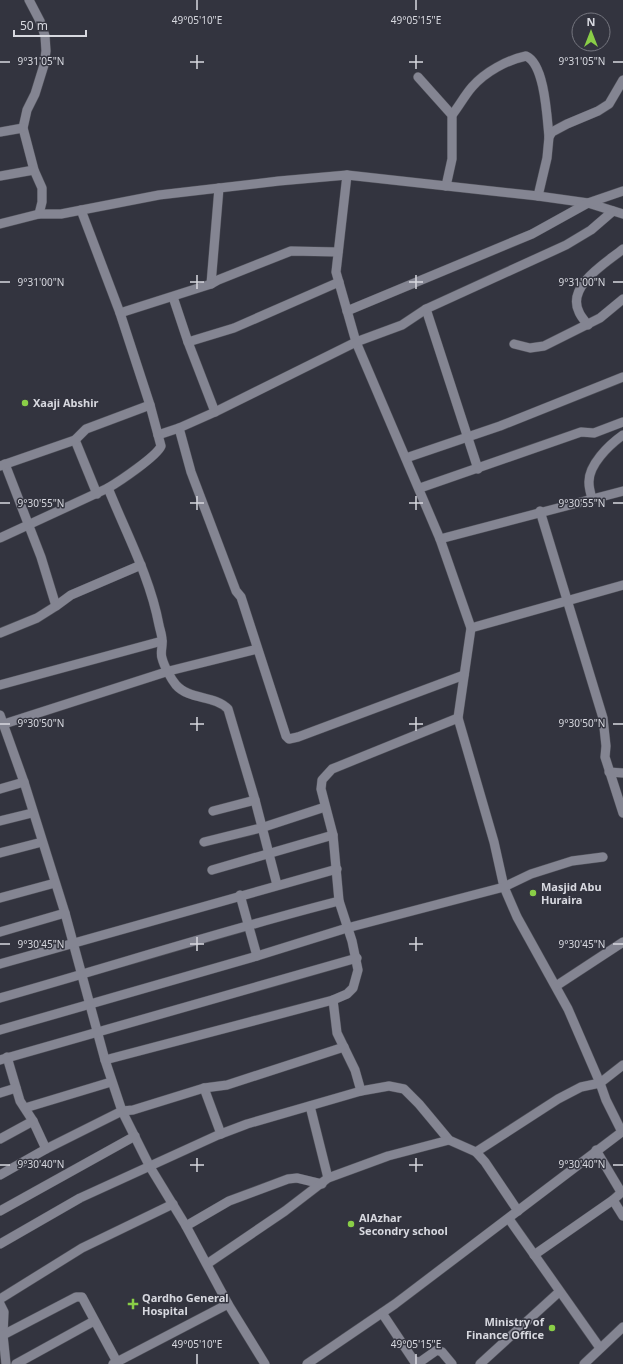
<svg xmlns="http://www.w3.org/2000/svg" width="623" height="1364" font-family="'Noto Sans',sans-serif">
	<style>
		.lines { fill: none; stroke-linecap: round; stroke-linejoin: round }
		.street-casing { stroke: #50515a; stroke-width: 10 }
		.street { stroke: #848592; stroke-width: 9 }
		.ticks { fill: none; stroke: #d7d8df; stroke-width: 1.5 }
		.poi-dot { fill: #8ace47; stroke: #33343f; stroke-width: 1.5 }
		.labels { text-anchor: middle; stroke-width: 3; stroke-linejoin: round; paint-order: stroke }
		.poi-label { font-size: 11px; font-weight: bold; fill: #d7d8df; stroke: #33343f; text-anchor: start }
		.ticks-label { font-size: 10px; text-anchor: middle; fill: #d7d8df; stroke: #33343f; stroke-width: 3; stroke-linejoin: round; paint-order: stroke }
	</style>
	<rect width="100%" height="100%" fill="#33343f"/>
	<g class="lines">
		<defs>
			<g id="street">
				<path d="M29 0 40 21 45 36 46 51 44 65 35 94 27 110 23 128 34 170 42 188V202L39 214"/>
				<path d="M418 77 452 115V159L446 186"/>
				<path d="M452 115C459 106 465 95 472 87 485 72 507 60 526 56 545 64 547 118 549 137"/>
				<path d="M0 132 23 128"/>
				<path d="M347 175 336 272 356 342 440 539 471 628 458 718 494 842 504 887 517 917 568 1009 600 1083 606 1100 622 1132"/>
				<path d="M0 176 34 170"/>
				<path d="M538 196 547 158 549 137 552 132 567 124 598 111 609 104 623 80"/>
				<path d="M81 210 120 313 150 405 161 446C157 456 120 481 108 488 126 533 150 577 159 625 160 630 162 635 162 640 163 646 160 652 162 658 164 666 171 679 176 685 189 700 215 695 228 709L255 800 277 885"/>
				<path d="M0 224 39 214H61L159 195 279 181 347 175 538 196 588 203 623 214"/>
				<path d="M211 284 219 188"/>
				<path d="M173 297 188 342 215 412"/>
				<path d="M426 309 478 469"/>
				<path d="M347 311 532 234 588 203 623 191"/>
				<path d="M120 313 211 284 218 280 291 251 338 252"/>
				<path d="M588 325C585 321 581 317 579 312 566 286 606 263 623 249"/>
				<path d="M188 342 234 328 339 282"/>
				<path d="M514 344 530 348 544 346 600 318 623 299"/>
				<path d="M179 428 191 472 236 591 241 597 286 736 289 739 298 737 464 675"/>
				<path d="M158 435 179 428 215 412 356 342 402 325 426 309 566 245 591 230 613 211"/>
				<path d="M75 440 97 494"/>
				<path d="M406 458 500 426 623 377"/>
				<path d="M5 464 41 557 56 606"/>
				<path d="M0 466 75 440 86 429 150 405"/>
				<path d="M420 488 581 432 594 433 623 422"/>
				<path d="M592 499C591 494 589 489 589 483 588 465 609 445 623 435"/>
				<path d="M540 511 603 718 606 746 605 757 623 813"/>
				<path d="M0 538 108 488"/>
				<path d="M440 539 623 491"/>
				<path d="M471 628 623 585"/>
				<path d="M0 633 37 618 56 606 71 595 141 565"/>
				<path d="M0 685 162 641"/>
				<path d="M0 715 24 782 65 913 105 1060 122 1111 150 1167 186 1226 228 1304 265 1364"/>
				<path d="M4 724 169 671 257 649"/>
				<path d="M609 772 623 773"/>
				<path d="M0 789 24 782"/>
				<path d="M213 811 255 800"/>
				<path d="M0 821 32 813"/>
				<path d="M204 842 261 828 325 807"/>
				<path d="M0 853 42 842"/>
				<path d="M212 870 333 835"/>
				<path d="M240 895 257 956"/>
				<path d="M0 898 55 883"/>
				<path d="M0 932 65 913"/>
				<path d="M0 964 337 869"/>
				<path d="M556 986 623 942"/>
				<path d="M0 998C113 966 225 930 339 901"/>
				<path d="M0 1030 257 956 347 928 504 887 531 874 572 861 603 857"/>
				<path d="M7 1057 20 1101 33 1121 46 1149"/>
				<path d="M0 1060 357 958"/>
				<path d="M105 1060 333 1000"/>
				<path d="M204 1088 221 1134"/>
				<path d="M361 1091 355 1070 337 1033 333 1000 347 994 353 988 358 970 352 941 339 901 333 835 321 789 322 780 332 769 458 718"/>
				<path d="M0 1093 16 1088"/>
				<path d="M310 1106 328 1178"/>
				<path d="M25 1108 111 1082"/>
				<path d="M0 1139 33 1121"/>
				<path d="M596 1150 621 1192"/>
				<path d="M476 1152 558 1099 581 1087 600 1083 623 1065"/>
				<path d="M0 1175 46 1149 122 1111 133 1110 204 1088 227 1085 344 1047"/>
				<path d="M613 1200 623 1216"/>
				<path d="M0 1211 135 1136"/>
				<path d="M509 1219 600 1348"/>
				<path d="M186 1226 229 1201 288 1179 297 1178 322 1184"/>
				<path d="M0 1244 80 1198 218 1135 247 1124 361 1091 389 1086 404 1089 419 1104 449 1140 476 1152 485 1162 518 1211"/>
				<path d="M534 1255 613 1200 623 1191"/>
				<path d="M207 1264 285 1211 328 1178 388 1156 449 1140"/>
				<path d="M0 1299 82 1248 173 1204"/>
				<path d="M0 1304 4 1312 3 1335 6 1364"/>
				<path d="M382 1313 414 1361 420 1362 437 1350 442 1352 452 1364"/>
				<path d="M3 1335 76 1297H82L117 1362"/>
				<path d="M16 1364 94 1321"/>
				<path d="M113 1364 228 1304"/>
				<path d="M307 1364 395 1304 623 1131"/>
				<path d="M480 1364 559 1292"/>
				<path d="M584 1364 623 1327"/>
			</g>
		</defs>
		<!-- street casing -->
		<use href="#street" class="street-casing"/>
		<!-- street -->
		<use href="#street" class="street"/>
	</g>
	<!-- ticks -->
	<path class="ticks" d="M197 0V10M416 0V10M197 55V69M416 55V69M0 62H10M190 62H204M409 62H423M613 62H623M197 275V289M416 275V289M0 282H10M190 282H204M409 282H423M613 282H623M197 496V510M416 496V510M0 503H10M190 503H204M409 503H423M613 503H623M197 717V731M416 717V731M0 724H10M190 724H204M409 724H423M613 724H623M197 937V951M416 937V951M0 944H10M190 944H204M409 944H423M613 944H623M197 1158V1172M416 1158V1172M0 1165H10M190 1165H204M409 1165H423M613 1165H623M197 1354V1364M416 1354V1364"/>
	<!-- markers -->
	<g class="poi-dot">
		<circle cx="25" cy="403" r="4"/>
		<circle cx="533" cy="893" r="4"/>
		<circle cx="351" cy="1224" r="4"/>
		<path d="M131 1298h4v4h4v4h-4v4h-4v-4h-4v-4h4z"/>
		<circle cx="552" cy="1328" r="4"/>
	</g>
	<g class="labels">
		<!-- poi labels -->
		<g class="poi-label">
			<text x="33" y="407">Xaaji Abshir</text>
			<text x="541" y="891">Masjid Abu<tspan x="541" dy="13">Huraira</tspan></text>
			<text x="359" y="1222">AlAzhar<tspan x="359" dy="13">Secondry school</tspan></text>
			<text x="142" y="1302">Qardho General<tspan x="142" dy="13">Hospital</tspan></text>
			<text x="544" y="1326" text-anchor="end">Ministry of<tspan x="544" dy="13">Finance Office</tspan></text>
		</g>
	</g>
	<g class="ticks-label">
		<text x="197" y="24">49°05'10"E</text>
		<text x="416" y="24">49°05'15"E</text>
		<text x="41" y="65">9°31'05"N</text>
		<text x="582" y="65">9°31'05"N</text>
		<text x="41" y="286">9°31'00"N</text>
		<text x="582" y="286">9°31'00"N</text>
		<text x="41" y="507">9°30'55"N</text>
		<text x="582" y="507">9°30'55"N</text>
		<text x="41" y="727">9°30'50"N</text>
		<text x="582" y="727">9°30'50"N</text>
		<text x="41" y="948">9°30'45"N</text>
		<text x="582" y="948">9°30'45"N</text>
		<text x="41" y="1168">9°30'40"N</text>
		<text x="582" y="1168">9°30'40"N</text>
		<text x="197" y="1348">49°05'10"E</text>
		<text x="416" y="1348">49°05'15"E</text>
	</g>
	<!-- north arrow -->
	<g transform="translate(591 32)"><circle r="19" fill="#33343f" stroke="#75767f"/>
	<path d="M0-3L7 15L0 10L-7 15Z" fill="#8ace47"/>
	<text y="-6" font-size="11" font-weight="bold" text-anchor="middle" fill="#d7d8df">N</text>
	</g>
	<!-- scale -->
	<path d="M14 30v6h72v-6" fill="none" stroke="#d7d8df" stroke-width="2"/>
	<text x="20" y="30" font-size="12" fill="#d7d8df" stroke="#33343f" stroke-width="3" paint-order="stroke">50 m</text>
</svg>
